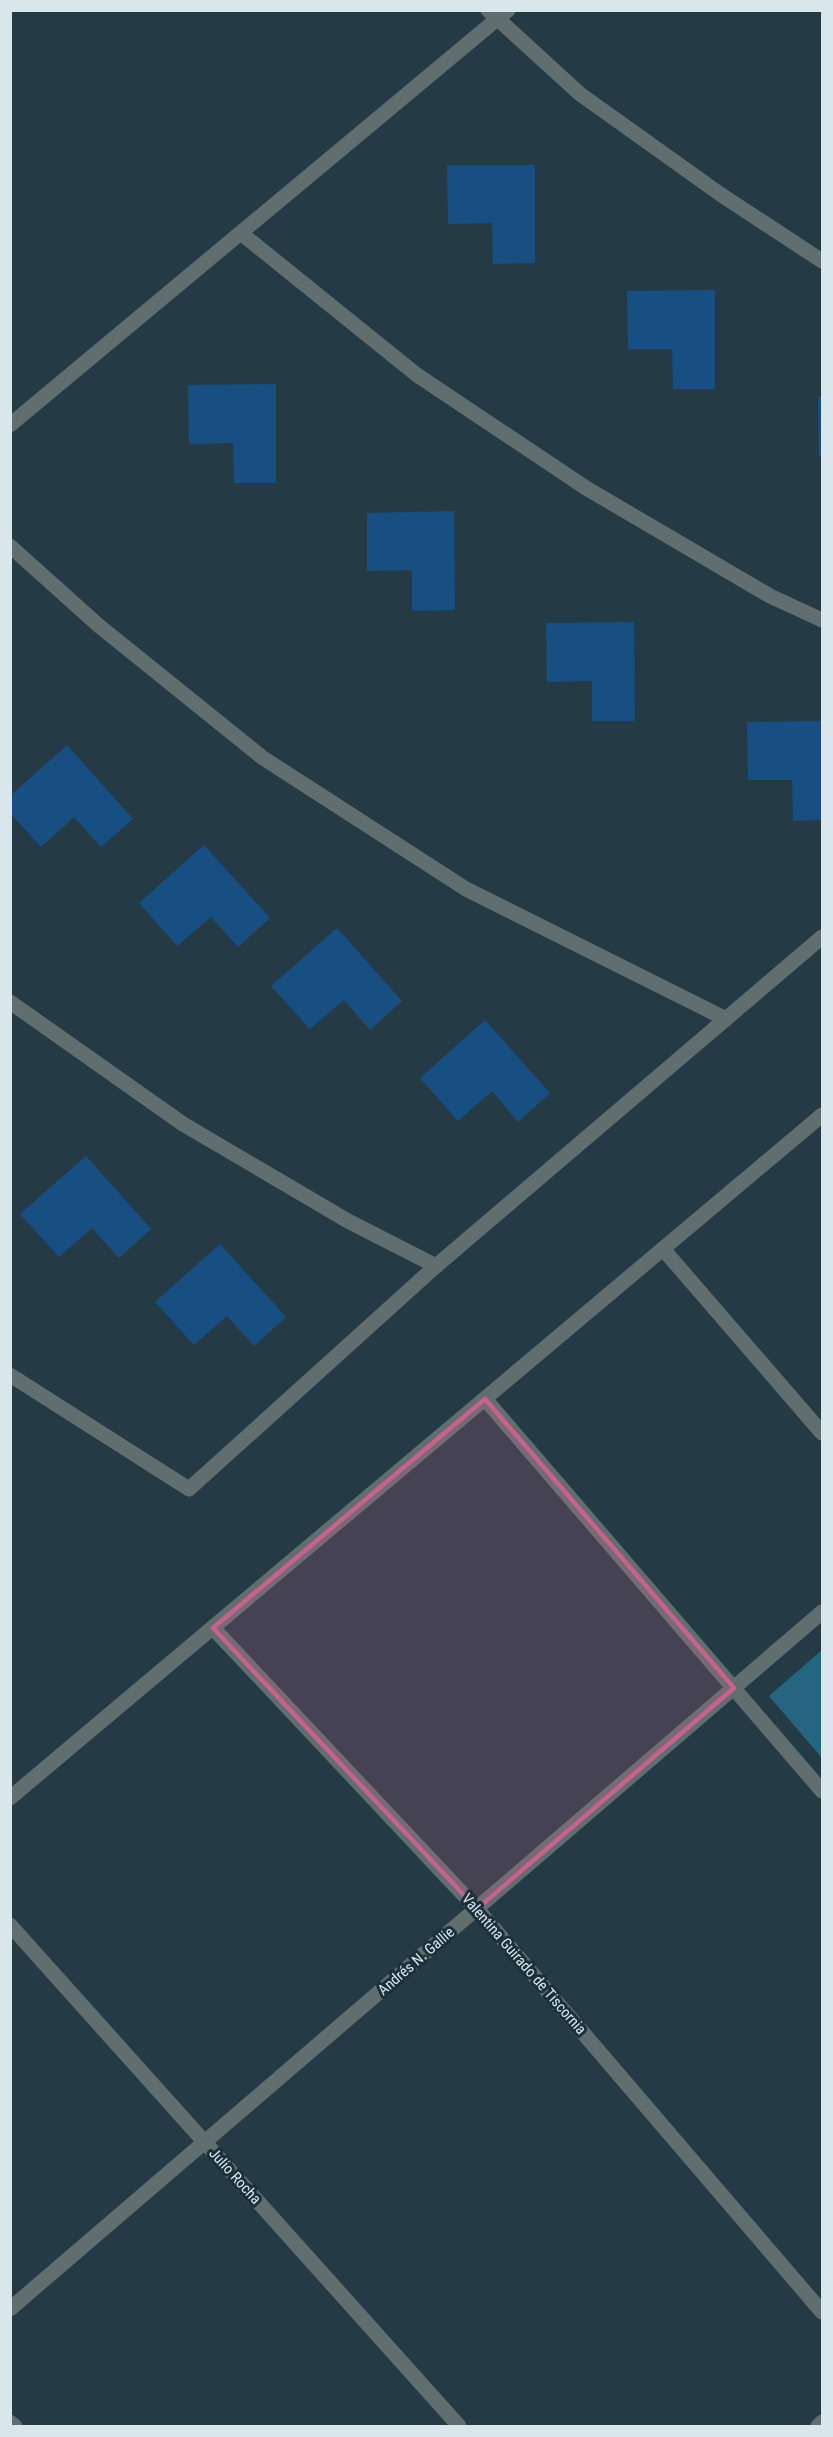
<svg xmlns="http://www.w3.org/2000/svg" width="833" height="2437" font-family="'Roboto Condensed',sans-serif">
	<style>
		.green { fill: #25657f }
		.building { fill: #184f82 }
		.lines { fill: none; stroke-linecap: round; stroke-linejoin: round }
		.minor { stroke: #616e6f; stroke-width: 15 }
		.marked { fill: #ca608e; fill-opacity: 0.2; stroke: #ca608e; stroke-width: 4.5; stroke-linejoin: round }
		.labels { text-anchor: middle; stroke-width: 6; stroke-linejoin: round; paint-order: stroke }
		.street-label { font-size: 15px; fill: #d9e7ed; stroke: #1a313b }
	</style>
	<rect width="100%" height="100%" fill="#243b45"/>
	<!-- green -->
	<path class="green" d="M822 1650V1758L769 1696Z"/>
	<!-- building -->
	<g class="building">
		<path d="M447 165H535V263L493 264 492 223 448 224Z"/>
		<path d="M715 290V389H673L672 349H628L627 291Z"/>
		<path d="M276 384V483H234L233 443 189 444 188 385Z"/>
		<path d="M818 397H822V456H819Z"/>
		<path d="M454 511 455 610 412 611V570L367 571V513Z"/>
		<path d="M634 622 635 721H592V681L547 682 546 623Z"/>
		<path d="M822 721V820L793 821 792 780H748L747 722Z"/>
		<path d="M67 745 133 819 101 847 74 817 41 847 10 813V796Z"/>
		<path d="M204 845 270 918 238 947 211 917 177 946 139 903Z"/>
		<path d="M337 928 402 1001 370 1030 344 1000 310 1029 271 986Z"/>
		<path d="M485 1020 550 1093 518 1122 492 1091 458 1121 420 1078Z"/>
		<path d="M86 1156 151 1229 119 1258 92 1228 59 1257 20 1214Z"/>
		<path d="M220 1244 286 1317 254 1346 227 1316 194 1345 155 1302Z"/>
	</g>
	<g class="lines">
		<!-- minor -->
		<g class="minor">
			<path d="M488 10 580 94 720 194 822 261"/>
			<path d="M242 234 417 375 586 488 770 596 822 620"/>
			<path d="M10 425 508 10"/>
			<path d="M10 546 98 625 263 758 466 889 726 1019"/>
			<path d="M10 1002 183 1124 348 1221 436 1266"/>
			<path d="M663 1249 822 1433"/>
			<path d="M10 1375 189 1489 436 1266 822 937"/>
			<path d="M485 1399 822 1791"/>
			<path d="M213 1628 477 1909 822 2312"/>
			<path d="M10 1798 822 1115"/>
			<path d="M10 1925 459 2426"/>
			<path d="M10 2309 822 1612"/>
			<path d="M10 2422 15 2426"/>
			<path d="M818 2426 822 2422"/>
		</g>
	</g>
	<!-- marked area -->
	<path class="marked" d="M485 1399 734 1688 477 1909 213 1628Z"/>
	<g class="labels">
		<!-- street labels -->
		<g class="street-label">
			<text transform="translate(416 1961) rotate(-41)" y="5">Andrés N. Gallie</text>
			<text transform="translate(524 1964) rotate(49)" y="5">Valentina Guirado de Tiscornia</text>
			<text transform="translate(235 2176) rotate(48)" y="5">Julio Rocha</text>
		</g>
	</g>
	<!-- border -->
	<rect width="833" height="2437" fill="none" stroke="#d9e7ed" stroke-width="24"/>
</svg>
